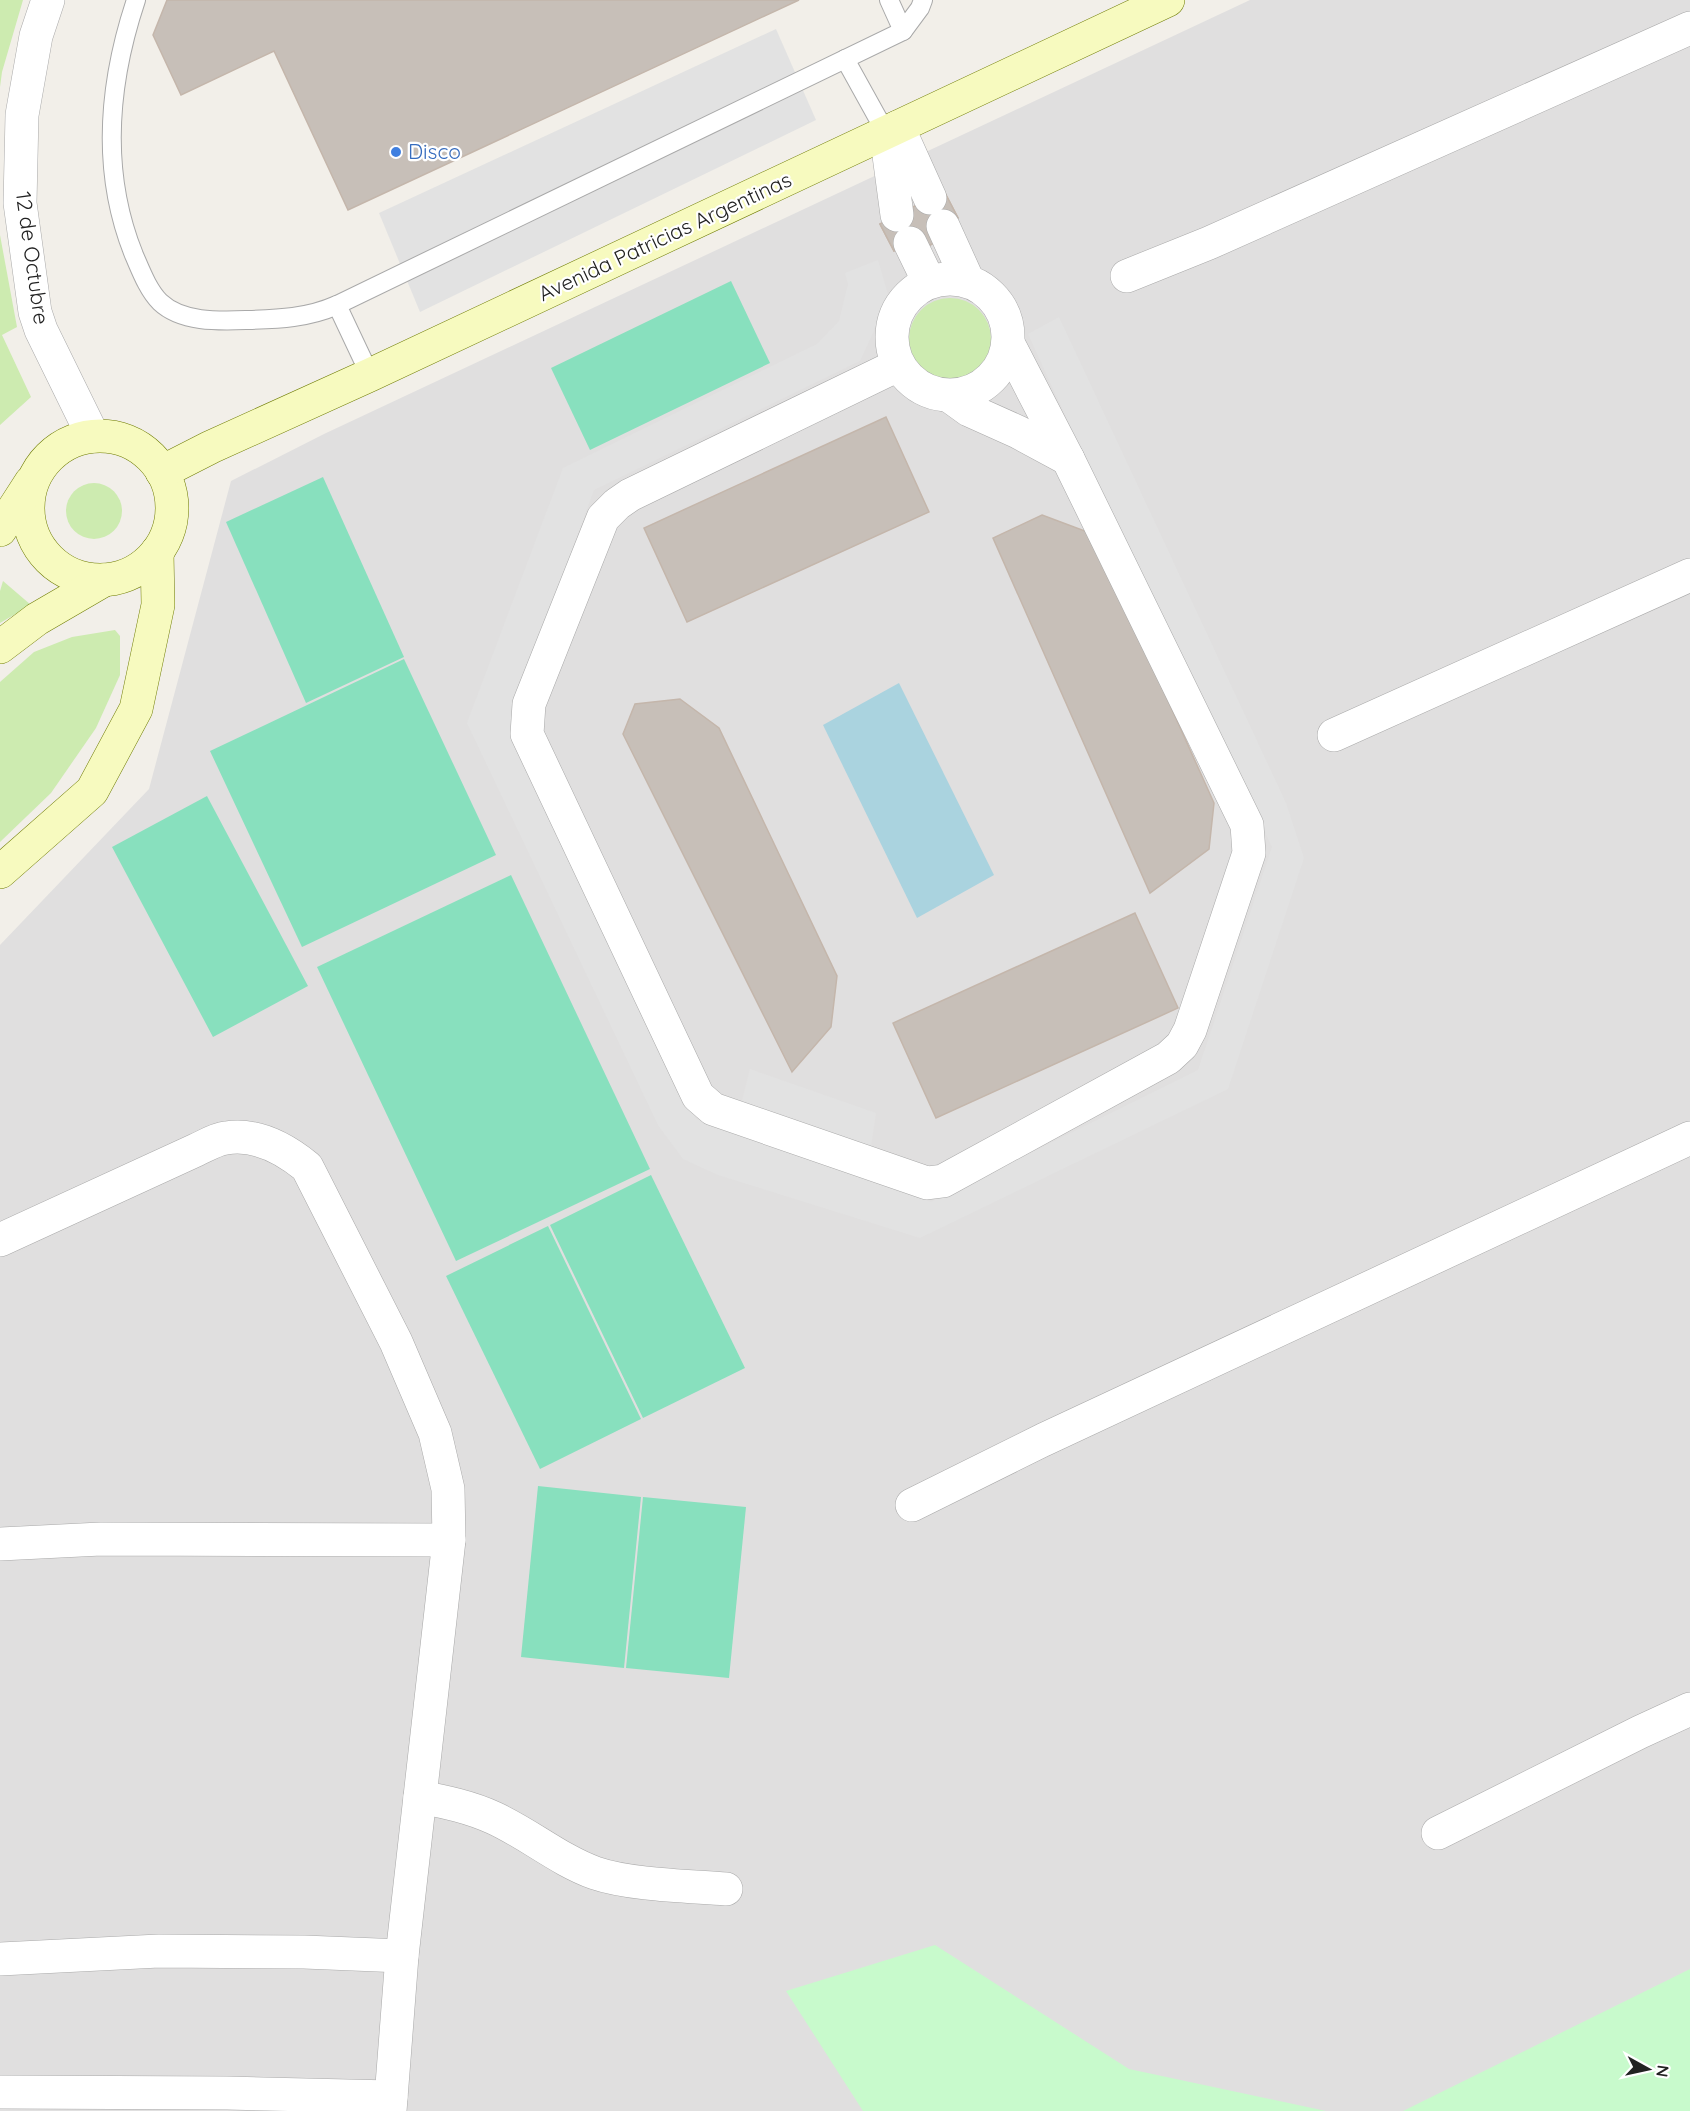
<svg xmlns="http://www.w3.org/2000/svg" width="1690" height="2111" font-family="Quicksand,sans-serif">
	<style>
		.residential { fill: #e0dfdf }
		.grass { fill: #cdebb0 }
		.park { fill: #c8facc }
		.pitch { fill: #88e0be }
		.parking { fill: #e2e2e2 }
		.water { fill: #aad3df }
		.building { fill: #c7bfb8; stroke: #c4b6ab; stroke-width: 1.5 }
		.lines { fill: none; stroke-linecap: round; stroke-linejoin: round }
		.lane-casing { stroke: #a9a9a9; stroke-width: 20 }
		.street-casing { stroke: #a9a9a9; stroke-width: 34 }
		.secondary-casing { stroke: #707d05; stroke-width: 34 }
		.lane { stroke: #fff; stroke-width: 18 }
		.street { stroke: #fff; stroke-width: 33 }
		.secondary { stroke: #f7fabf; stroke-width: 33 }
		.shop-dot { fill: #3f7fe0; stroke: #fff; stroke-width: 2 }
		.labels { text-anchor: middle; stroke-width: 4.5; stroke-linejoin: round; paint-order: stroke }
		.shop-label { font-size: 21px; fill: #366cbe; stroke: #fff; text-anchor: start }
		.street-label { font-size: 21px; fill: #222; stroke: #fff }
	</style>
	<rect width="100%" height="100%" fill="#f2efe9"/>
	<!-- residential -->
	<path class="residential" d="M1250 0H1690V2111H0V945L149 789 231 481 324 434Z"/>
	<!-- grass -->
	<g class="grass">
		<path d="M0 0H23L2 72 0 87Z"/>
		<path d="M0 235 17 327 2 335 31 397 0 425Z"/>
		<circle cx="950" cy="339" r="41"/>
		<circle cx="94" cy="511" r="28"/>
		<path d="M3 581 31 605 0 623V591Z"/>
		<path d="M115 630 120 636V675L96 728 51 793 0 842V682L34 652 72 637Z"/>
	</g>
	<!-- park -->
	<g class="park">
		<path d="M935 1945 1129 2069 1326 2111H863L786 1991Z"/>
		<path d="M1690 1969V2111H1403Z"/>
	</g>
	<!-- pitch -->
	<g class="pitch">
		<path d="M731 281 770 363 590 450 551 368Z"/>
		<path d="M323 477 404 657 306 703 226 522Z"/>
		<path d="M404 659 496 855 302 947 210 751Z"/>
		<path d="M207 796 308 986 213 1037 112 847Z"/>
		<path d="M511 875 650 1169 456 1261 317 967Z"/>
		<path d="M651 1175 745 1368 643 1418 550 1225Z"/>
		<path d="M548 1226 641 1419 540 1469 446 1276Z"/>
		<path d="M538 1486 641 1497 624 1668 521 1657Z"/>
		<path d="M643 1497 746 1507 729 1678 626 1668Z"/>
	</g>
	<!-- parking -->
	<g class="parking">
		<path d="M776 29 816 120 420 312 379 213Z"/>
		<path d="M878 260 889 298 860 361 594 490 511 716 696 1119 931 1202 1198 1070 1272 847 1087 463 1028 334 1059 317 1286 803 1304 858 1228 1089 920 1238 718 1175 683 1159 658 1125 467 723 563 468 817 344 839 321 848 284 845 273Z"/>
		<path d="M750 1069 876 1113 869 1159 738 1116Z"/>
	</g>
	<!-- water -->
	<path class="water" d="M899 683 994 875 917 918 823 725Z"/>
	<!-- building -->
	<g class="building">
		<path d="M167 0H799L348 210 274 51 181 95 153 35Z"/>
		<path d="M944 191 958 218 935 230 939 240 920 251 915 240 894 251 880 224Z"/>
		<path d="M944 191 958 218 935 230 939 240 920 251 915 240 894 251 880 224Z"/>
		<path d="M886 417 929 512 687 622 644 528Z"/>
		<path d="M1042 515 1093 534 1214 803 1209 849 1150 893 993 538Z"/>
		<path d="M680 699 719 728 837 976 831 1027 792 1072 623 734 635 704Z"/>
		<path d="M1135 913 1178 1008 936 1118 893 1023Z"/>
	</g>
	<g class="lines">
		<defs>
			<g id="lane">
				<path d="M136 0C108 84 100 171 134 255 141 271 148 290 160 302 182 323 220 321 248 320 279 319 308 318 337 305L903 31 920 8 923 0"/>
				<path d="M889 0 903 31"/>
				<path d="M845 59 886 133"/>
				<path d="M337 305 370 375"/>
			</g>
			<g id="street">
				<path d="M48 0 36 36 22 115 20 203 35 312 41 330 93 436"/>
				<path d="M898 127 930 198"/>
				<path d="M886 133 897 215"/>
				<path d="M943 226 968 281"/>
				<path d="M910 243 929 282"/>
				<path d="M1127 276 1209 243 1690 28"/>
				<circle cx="950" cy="337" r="58"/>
				<path d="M898 365 630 495 617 504 603 518 529 704 527 734 698 1096 713 1109 927 1183 943 1181 1168 1058 1182 1045 1190 1030 1249 853 1247 825 1068 459 1008 343"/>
				<path d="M951 397 969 410 1018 432 1068 459"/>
				<path d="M1334 735 1690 575"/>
				<path d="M0 1240 196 1150C205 1146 216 1139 226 1138 257 1133 285 1149 307 1167L396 1342 435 1433 448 1489 449 1540 402 1956 390 2111"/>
				<path d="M912 1505 1043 1440 1690 1138"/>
				<path d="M0 1544 101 1539 449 1540"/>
				<path d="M420 1797C446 1802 470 1807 494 1818 529 1834 559 1860 595 1873 630 1885 688 1886 726 1889"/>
				<path d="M1438 1833 1640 1732 1690 1709"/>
				<path d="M0 1959 159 1951 304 1952 402 1956"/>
				<path d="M0 2092 227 2093 391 2097"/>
			</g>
			<g id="secondary">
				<circle cx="100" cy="508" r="72"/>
				<path d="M162 472 211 447 370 375 1168 0"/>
				<path d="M0 530 31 482"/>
				<path d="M0 647 37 619 104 580"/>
				<path d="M0 872 92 791 136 709 158 605 157 552"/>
			</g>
		</defs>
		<!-- lane casing -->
		<use href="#lane" class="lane-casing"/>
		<!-- street casing -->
		<use href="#street" class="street-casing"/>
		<!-- secondary casing -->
		<use href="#secondary" class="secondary-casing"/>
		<!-- lane -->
		<use href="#lane" class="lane"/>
		<!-- street -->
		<use href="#street" class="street"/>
		<!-- secondary -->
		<use href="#secondary" class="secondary"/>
	</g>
	<!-- markers -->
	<circle class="shop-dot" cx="396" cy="152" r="6"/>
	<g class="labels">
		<!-- shop labels -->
		<g class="shop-label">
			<text x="408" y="159">Disco</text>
		</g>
		<!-- street labels -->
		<g class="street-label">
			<text transform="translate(665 237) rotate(-25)" y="7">Avenida Patricias Argentinas</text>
			<text transform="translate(32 258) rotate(82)" y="7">12 de Octubre</text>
		</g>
	</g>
	<!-- north arrow -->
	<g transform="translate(1648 2069) rotate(98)" stroke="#ffffff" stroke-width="4.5" paint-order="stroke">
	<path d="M0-4.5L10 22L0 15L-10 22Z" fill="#222222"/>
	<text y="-9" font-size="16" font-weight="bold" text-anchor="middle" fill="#222222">N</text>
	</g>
</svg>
